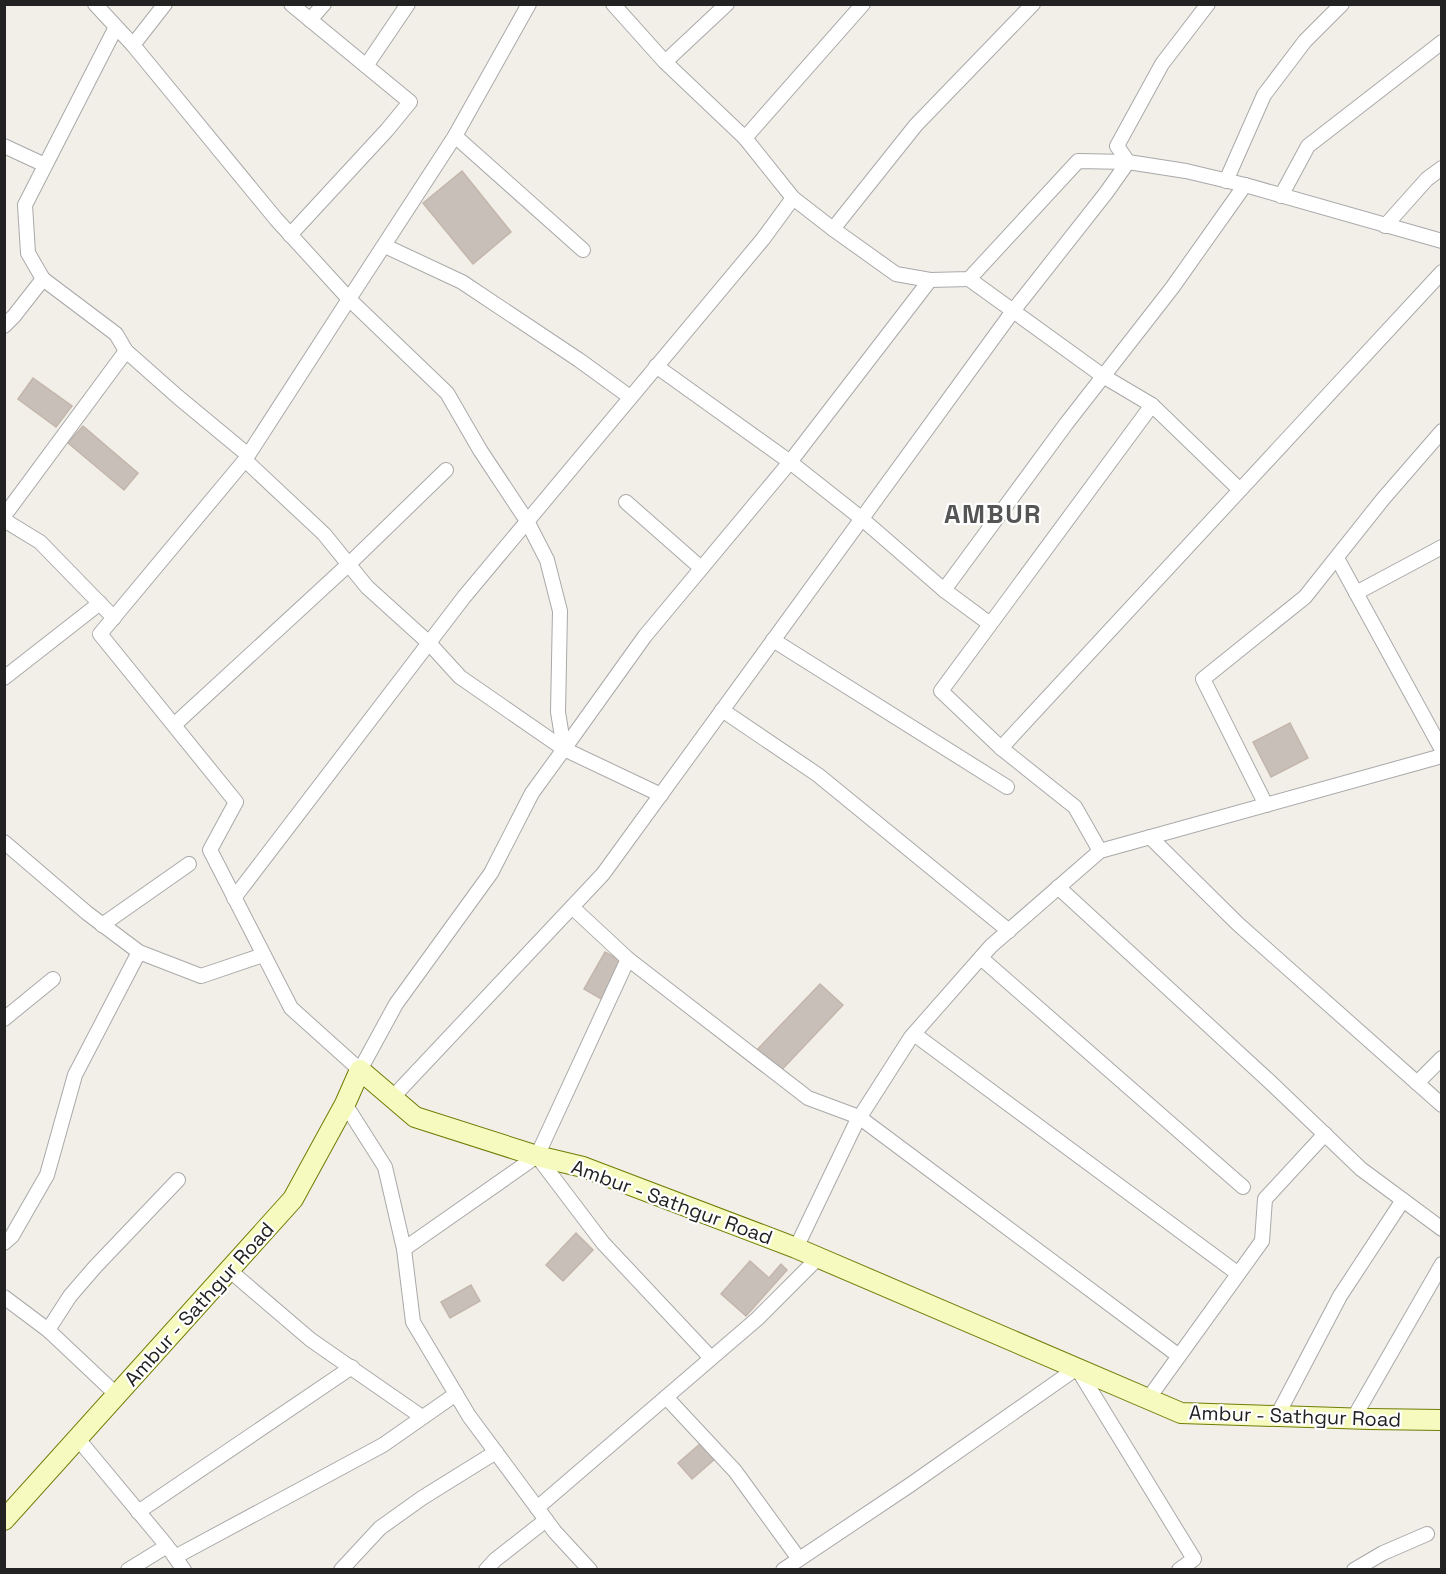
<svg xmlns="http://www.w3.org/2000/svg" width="1446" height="1574" font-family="'Space Grotesk',sans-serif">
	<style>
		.building { fill: #c7bfb8; stroke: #c4b6ab; stroke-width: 1.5 }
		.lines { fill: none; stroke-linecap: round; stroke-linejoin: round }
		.minor-casing { stroke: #a9a9a9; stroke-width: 16 }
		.secondary-casing { stroke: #707d05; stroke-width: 22 }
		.minor { stroke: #fff; stroke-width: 14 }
		.secondary { stroke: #f7fabf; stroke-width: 20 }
		.labels { text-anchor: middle; stroke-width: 4.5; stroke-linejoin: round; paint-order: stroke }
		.street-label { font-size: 20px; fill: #222; stroke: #fff }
		.district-label { font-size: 26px; font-weight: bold; letter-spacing: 1.5px; fill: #555; stroke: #fff }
	</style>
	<rect width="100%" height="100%" fill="#f2efe9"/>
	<!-- building -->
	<g class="building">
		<path d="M462 171 511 232 473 264 423 203Z"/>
		<path d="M33 378 72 406 56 427 18 399Z"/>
		<path d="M83 426 138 473 124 490 68 443Z"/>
		<path d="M1290 723 1308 758 1271 777 1253 742Z"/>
		<path d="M605 952 632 967 610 1004 584 989Z"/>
		<path d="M820 984 843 1005 775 1077 752 1055Z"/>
		<path d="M576 1233 593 1250 563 1281 546 1265Z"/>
		<path d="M750 1261 769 1278 781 1264 787 1270 746 1316 721 1294Z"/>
		<path d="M471 1285 480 1301 450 1318 441 1302Z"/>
		<path d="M709 1436 723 1452 692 1479 678 1463Z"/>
	</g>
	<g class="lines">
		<defs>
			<g id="minor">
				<path d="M95 4 133 45 276 219 349 299 245 460 100 634 236 802 210 850 291 1008 360 1070 396 1004 491 873 532 793 564 749 558 712 560 611 547 560 527 521 480 450 447 393 349 299 455 136 529 4"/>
				<path d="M613 4 665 62 745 138 793 198 833 229 896 274 930 280 969 279 1078 161 1128 162 1186 171 1245 185 1442 241"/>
				<path d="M310 20 324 4"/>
				<path d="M133 45 165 4"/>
				<path d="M665 62 727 4"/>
				<path d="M366 66 408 4"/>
				<path d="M455 136 583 250"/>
				<path d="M745 138 863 4"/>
				<path d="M4 146 45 165"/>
				<path d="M1226 181 1264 95 1305 41 1342 4"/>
				<path d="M1281 196 1308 146 1442 42"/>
				<path d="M1385 226 1427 179 1442 168"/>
				<path d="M833 229 916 125 1033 4"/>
				<path d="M290 235 387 130 410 102 291 4"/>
				<path d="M385 246 462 282 579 360 630 397"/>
				<path d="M43 279 116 334 126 351 178 397 248 455"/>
				<path d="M969 279 1103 376 1152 405 1240 490"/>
				<path d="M4 326 14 316 43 279 28 253 25 205 116 27"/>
				<path d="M656 366 790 462 861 518 944 590 990 624"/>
				<path d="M245 460 324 534 367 587 429 643 460 677 564 749 661 795"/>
				<path d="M626 502 701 568"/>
				<path d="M4 516 126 351"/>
				<path d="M4 520 40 542 114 618"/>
				<path d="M1337 558 1442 750"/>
				<path d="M944 590 1066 424 1172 288 1245 185"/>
				<path d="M1356 593 1442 547"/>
				<path d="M773 640 1007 787"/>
				<path d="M4 678 100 603"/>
				<path d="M722 710 818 775 1009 931"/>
				<path d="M174 725 349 564 446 470"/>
				<path d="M1001 748 1442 272"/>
				<path d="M564 749 645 636 790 462 930 280"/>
				<path d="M1266 805 1203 679 1305 597 1383 499 1442 431"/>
				<path d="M1150 837 1238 924 1442 1105"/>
				<path d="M4 842 87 913 139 952 201 976 263 955"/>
				<path d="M1100 851 1075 807 1001 748 941 691 1152 405"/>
				<path d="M1058 887 1268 1080 1361 1169 1442 1229"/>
				<path d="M234 898 464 597 763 239 793 198"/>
				<path d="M572 907 628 959 808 1098 859 1117 1179 1356"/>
				<path d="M102 925 189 864"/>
				<path d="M981 958 1243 1187"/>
				<path d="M4 1019 53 979"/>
				<path d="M914 1034 1237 1273"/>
				<path d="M1417 1083 1442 1058"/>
				<path d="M392 1098 603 874 1013 311 1106 193 1128 162 1117 146 1162 64 1208 4"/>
				<path d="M345 1104 385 1167 404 1249 413 1322 469 1416 555 1532 590 1570"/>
				<path d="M537 1156 603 1243 711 1358"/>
				<path d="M4 1243 12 1236 47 1175 75 1075 139 952"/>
				<path d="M796 1248 856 1123 911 1037 991 946 1100 851 1442 756"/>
				<path d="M404 1249 537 1156 628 959"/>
				<path d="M229 1270 311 1340 422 1417"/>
				<path d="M4 1297 48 1330 117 1395"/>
				<path d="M48 1330 70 1296 95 1267 178 1180"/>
				<path d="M666 1397 735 1471 799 1559"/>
				<path d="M1148 1399 1262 1241 1265 1199 1325 1134"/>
				<path d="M1277 1416 1340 1296 1403 1200"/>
				<path d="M1353 1419 1442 1264"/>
				<path d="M78 1439 167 1546 128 1570"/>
				<path d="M537 1508 757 1319 818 1258"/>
				<path d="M138 1512 352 1367"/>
				<path d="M170 1550 184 1570"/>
				<path d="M175 1557 383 1445 456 1394"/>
				<path d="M341 1570 380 1528 422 1498 496 1452"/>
				<path d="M486 1570 495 1560 546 1520"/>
				<path d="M783 1570 910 1485 1077 1368 1194 1559 1179 1570"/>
				<path d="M1354 1570 1383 1553 1427 1534"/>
			</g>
			<path id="secondary" d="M4 1520 293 1199 345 1104 360 1070 415 1117 537 1156 583 1167 796 1248 1181 1413 1369 1419 1442 1420"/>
		</defs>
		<!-- minor casing -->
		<use href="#minor" class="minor-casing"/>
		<!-- secondary casing -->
		<use href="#secondary" class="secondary-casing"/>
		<!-- minor -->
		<use href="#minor" class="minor"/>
		<!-- secondary -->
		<use href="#secondary" class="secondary"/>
	</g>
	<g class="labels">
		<!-- street labels -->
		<g class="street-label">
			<text transform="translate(672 1202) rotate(20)" y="7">Ambur - Sathgur Road</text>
			<text transform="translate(199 1304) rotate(-48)" y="7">Ambur - Sathgur Road</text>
			<text transform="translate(1295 1416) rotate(2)" y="7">Ambur - Sathgur Road</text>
		</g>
		<!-- district labels -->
		<g class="district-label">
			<text x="993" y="523">AMBUR</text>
		</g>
	</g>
	<!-- border -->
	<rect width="1446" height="1574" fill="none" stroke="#222222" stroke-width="12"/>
</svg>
